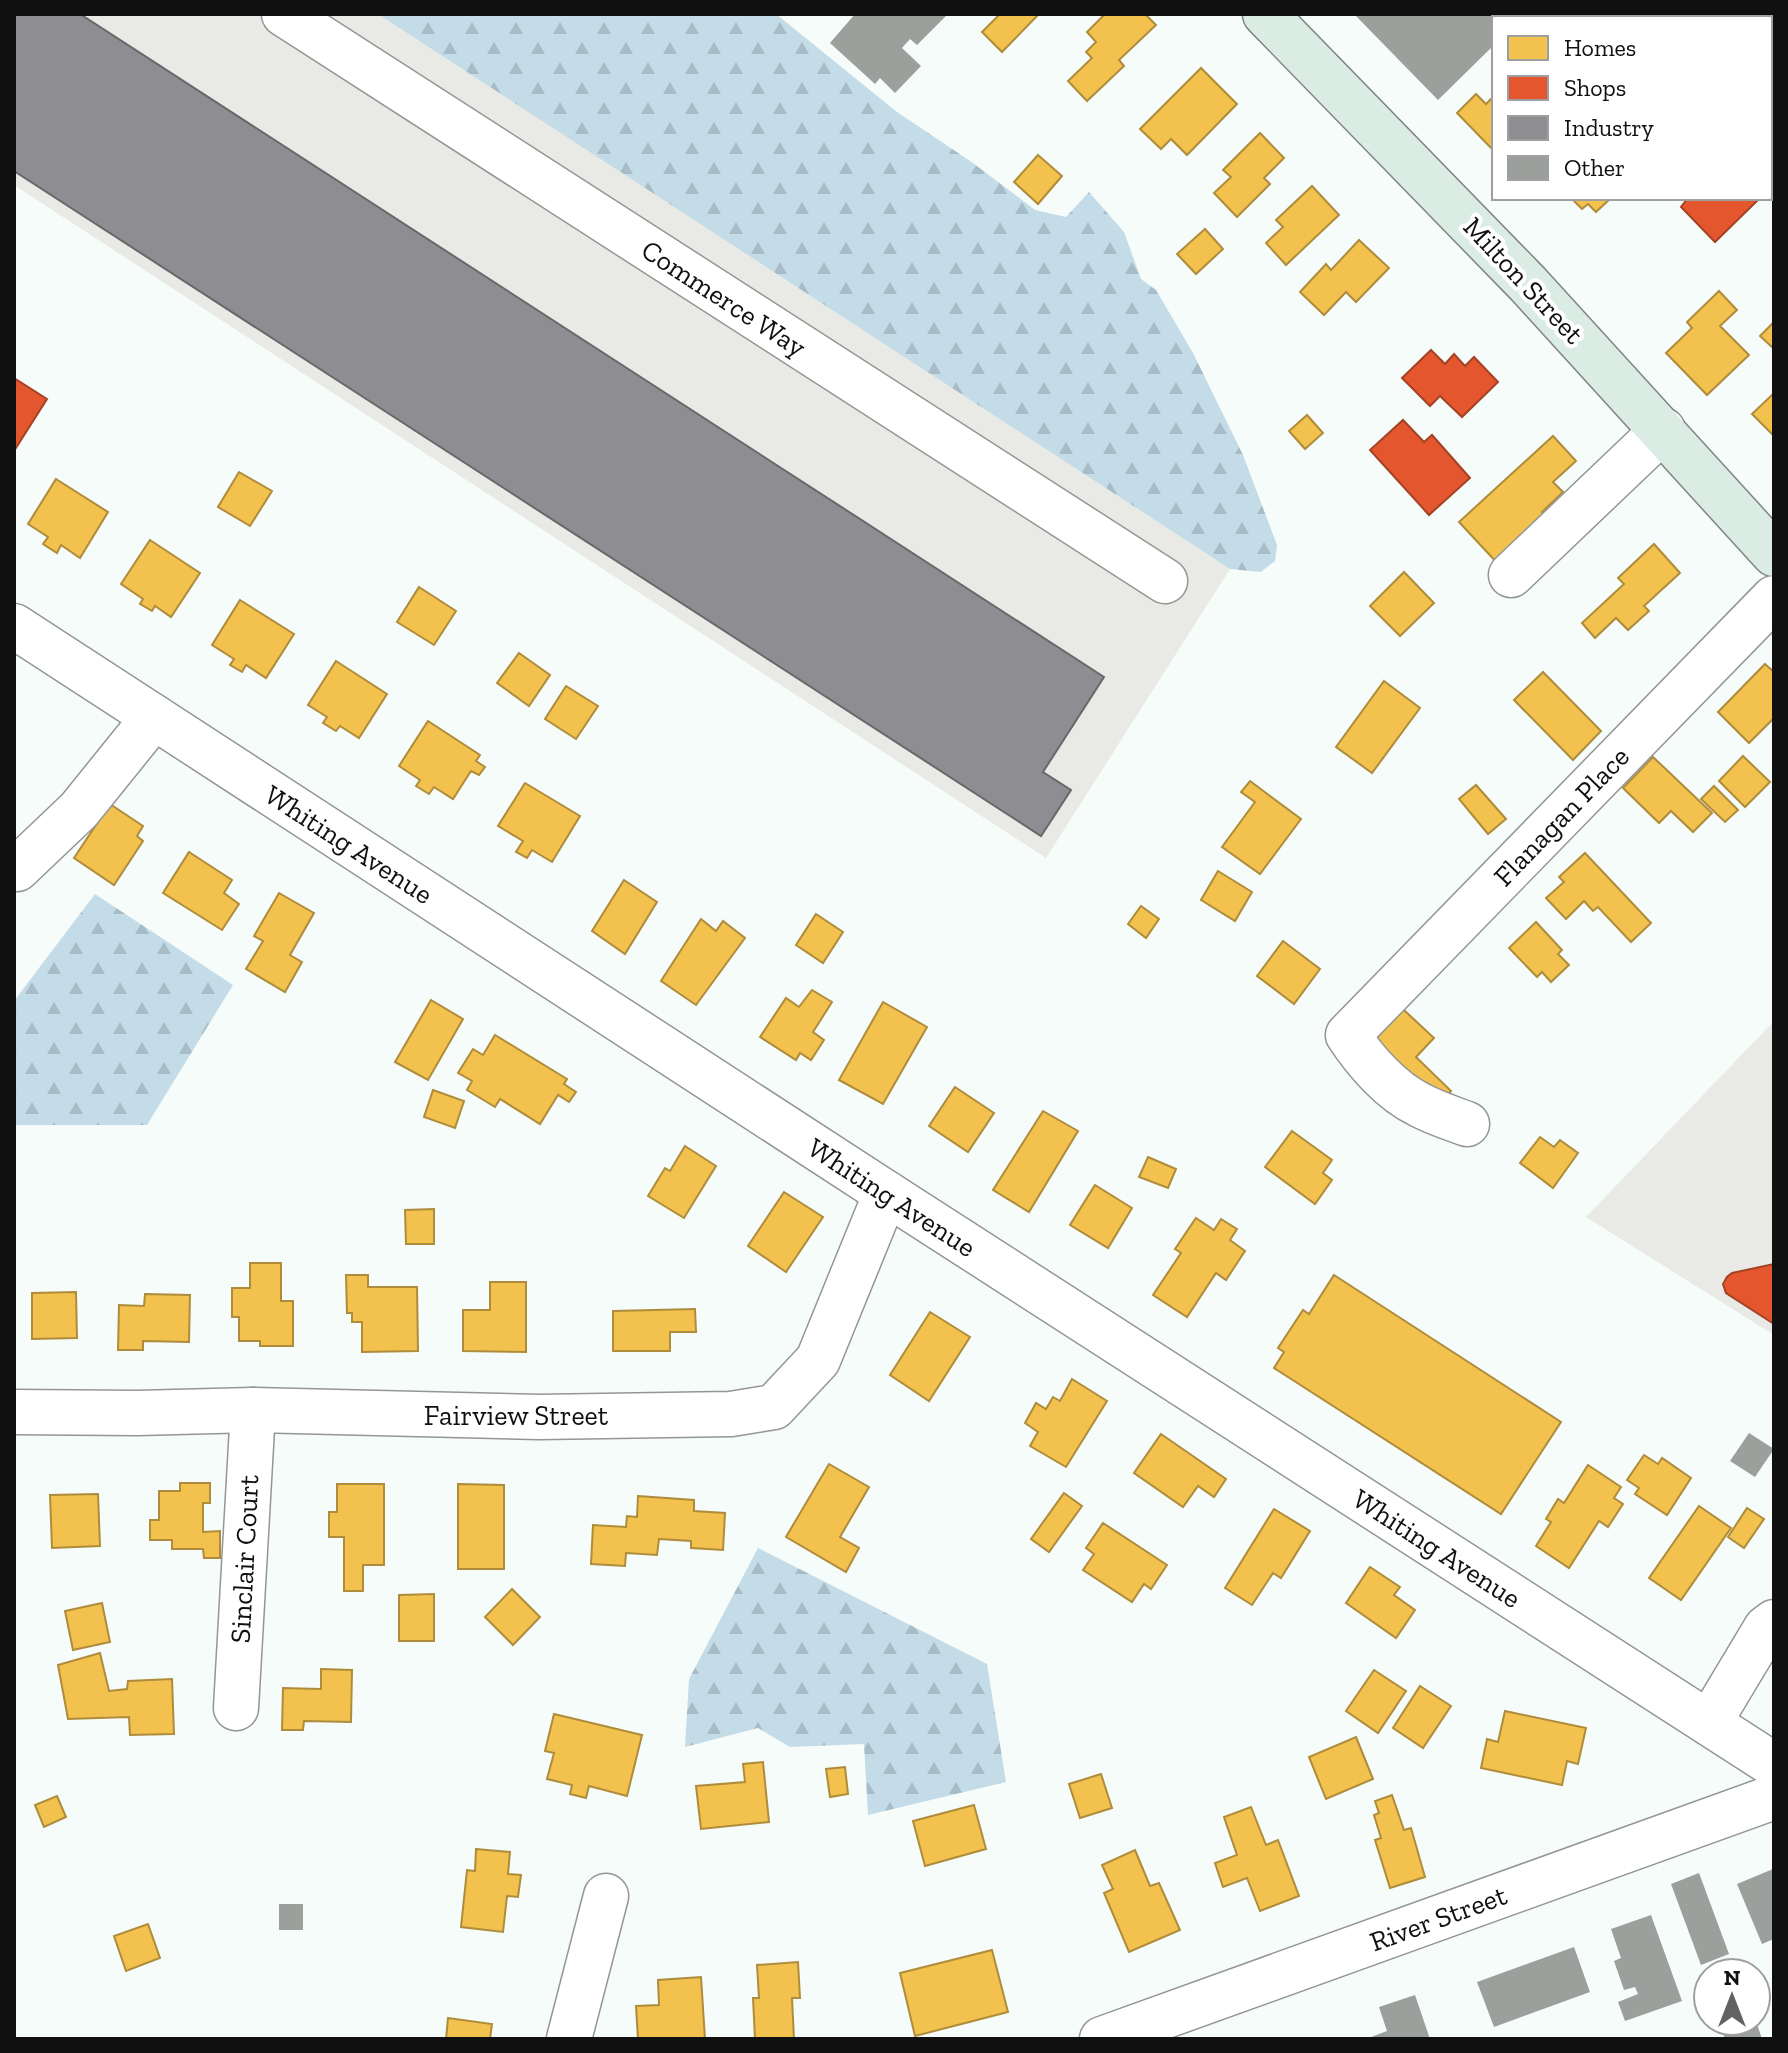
<svg xmlns="http://www.w3.org/2000/svg" width="1788" height="2053" font-family="'Zilla Slab',serif">
	<style>
		.industrial { fill: #e9eae5 }
		.forest { fill: url(#forest-firs) }
		.park { fill: url(#park-dots) }
		.homes { fill: #f2c14e; stroke: #ae8c3b; stroke-width: 2 }
		.shops { fill: #e4572e; stroke: #a44225; stroke-width: 2 }
		.industry { fill: #8d8d92; stroke: #68686b; stroke-width: 2 }
		.building { fill: #9ba09d }
		.lines { fill: none; stroke-linecap: round; stroke-linejoin: round }
		.minor-casing { stroke: #949695; stroke-width: 47 }
		.major-casing { stroke: #818482; stroke-width: 47 }
		.minor { stroke: #fefffe; stroke-width: 44 }
		.major { stroke: #dbece5; stroke-width: 44 }
		.labels { text-anchor: middle; stroke-width: 8; stroke-linejoin: round; paint-order: stroke }
		.street-label { font-size: 28px; fill: #101010; stroke: #fff }
	</style>
	<defs>
		<pattern id="forest-firs" width="22" height="20" patternUnits="userSpaceOnUse" patternTransform="scale(2)"><rect width="22" height="20" fill="#c4dce8"/><path d="M5 1l3.5 6h-7zM16 11l3.5 6h-7z" fill="#a7bcc6"/></pattern>
		<pattern id="park-dots" width="8" height="8" patternUnits="userSpaceOnUse" patternTransform="scale(2)"><rect width="8" height="8" fill="#d6eaf0"/><path d="M2 2h.1M6 6h.1" fill="none" stroke="#b7c8cd" stroke-width="1.8" stroke-linecap="round"/></pattern>
	</defs>
	<rect width="100%" height="100%" fill="#f6fcf9"/>
	<!-- industrial -->
	<g class="industrial">
		<path d="M14 14H380L1230 569 1046 858 14 185Z"/>
		<path d="M1774 1021V1335L1586 1217Z"/>
	</g>
	<!-- forest -->
	<g class="forest">
		<path d="M378 14H776L897 112 973 163 1035 210 1066 217 1089 192 1124 232 1141 279 1156 290 1193 353 1243 455 1277 545 1275 561 1261 572 1230 569Z"/>
		<path d="M95 894 233 985 147 1125H14V1001Z"/>
		<path d="M758 1548 987 1664 1006 1782 868 1815 864 1744 790 1747 758 1728 685 1747 689 1679Z"/>
	</g>
	<!-- park -->
	<path class="park" d="M1618 14H1774V139L1770 136V18H1623Z"/>
	<!-- homes -->
	<g class="homes">
		<path d="M1000 14H1039L1002 52 982 32Z"/>
		<path d="M1105 14H1145L1156 25 1119 60 1124 66 1087 101 1068 81 1092 58 1086 52 1096 42 1087 32Z"/>
		<path d="M1201 68 1237 104 1187 155 1171 139 1161 149 1140 129Z"/>
		<path d="M1476 94 1486 104 1494 96V151L1457 113Z"/>
		<path d="M1260 133 1284 158 1264 178 1270 184 1237 217 1214 193 1231 177 1223 170Z"/>
		<path d="M1038 155 1062 176 1038 204 1014 182Z"/>
		<path d="M1312 186 1339 215 1286 265 1266 243 1283 227 1276 220Z"/>
		<path d="M1571 198H1611L1596 212 1588 204 1582 209Z"/>
		<path d="M1205 229 1223 249 1196 274 1177 254Z"/>
		<path d="M1359 240 1389 268 1356 302 1346 292 1324 315 1300 292 1326 264 1331 270Z"/>
		<path d="M1719 291 1737 310 1720 326 1749 355 1707 395 1666 353 1692 328 1687 322Z"/>
		<path d="M1774 322V349L1760 336Z"/>
		<path d="M1774 393V436L1752 414Z"/>
		<path d="M1307 415 1323 433 1305 449 1289 431Z"/>
		<path d="M1553 436 1576 461 1553 482 1563 492 1542 512 1549 520 1500 566 1459 522Z"/>
		<path d="M239 472 272 491 250 526 218 507Z"/>
		<path d="M56 479 108 512 80 558 61 545 57 553 43 544 48 537 28 524Z"/>
		<path d="M150 540 200 573 171 617 155 606 152 611 140 604 143 599 121 584Z"/>
		<path d="M1654 544 1680 573 1644 606 1649 611 1628 630 1616 618 1595 638 1582 623 1624 584 1618 578Z"/>
		<path d="M1404 572 1434 603 1400 636 1370 606Z"/>
		<path d="M419 587 456 611 434 645 397 622Z"/>
		<path d="M240 600 294 634 266 678 246 665 242 672 230 665 234 659 212 645Z"/>
		<path d="M519 653 550 675 529 706 497 683Z"/>
		<path d="M336 661 387 694 359 738 340 726 336 731 323 723 327 717 308 705Z"/>
		<path d="M1765 664 1774 672V718L1749 743 1718 712Z"/>
		<path d="M1543 672 1601 731 1573 760 1514 700Z"/>
		<path d="M1384 681 1420 708 1372 773 1336 747Z"/>
		<path d="M566 686 598 706 576 739 545 719Z"/>
		<path d="M428 721 480 755 476 761 485 767 479 775 471 771 453 799 434 787 429 794 416 786 420 780 399 766Z"/>
		<path d="M1743 756 1770 782 1745 807 1719 781Z"/>
		<path d="M1653 757 1712 813 1693 832 1671 811 1659 823 1623 788Z"/>
		<path d="M1250 781 1301 819 1260 874 1222 847 1255 802 1241 792Z"/>
		<path d="M525 783 580 816 552 862 532 850 527 858 516 852 523 841 498 826Z"/>
		<path d="M1476 785 1506 819 1488 834 1459 799Z"/>
		<path d="M1714 786 1738 810 1725 822 1701 799Z"/>
		<path d="M110 804 143 826 137 836 143 841 114 885 74 858Z"/>
		<path d="M189 852 232 880 224 893 239 904 222 930 163 893Z"/>
		<path d="M1585 853 1651 923 1631 942 1598 907 1593 911 1584 901 1566 919 1546 898 1564 882 1559 877Z"/>
		<path d="M1218 871 1252 892 1235 921 1201 900Z"/>
		<path d="M624 880 657 902 625 954 592 931Z"/>
		<path d="M279 893 314 913 290 955 302 962 285 992 246 969 263 941 254 936Z"/>
		<path d="M1141 906 1159 919 1146 938 1128 924Z"/>
		<path d="M816 914 843 932 823 963 796 945Z"/>
		<path d="M701 919 716 931 723 921 745 938 696 1005 661 981Z"/>
		<path d="M1536 922 1562 950 1558 954 1569 965 1551 982 1542 972 1537 977 1509 948Z"/>
		<path d="M1283 941 1320 969 1294 1004 1257 976Z"/>
		<path d="M812 990 832 1002 813 1032 824 1040 811 1060 800 1053 796 1060 760 1037 786 998 799 1007Z"/>
		<path d="M1391 998 1434 1038 1416 1057 1451 1091 1438 1106 1363 1041Z"/>
		<path d="M431 1000 463 1019 428 1080 395 1062Z"/>
		<path d="M883 1002 927 1027 883 1104 839 1080Z"/>
		<path d="M495 1035 567 1079 564 1084 576 1092 569 1102 558 1095 540 1124 500 1099 495 1107 467 1090 472 1081 458 1073 473 1049 483 1055Z"/>
		<path d="M955 1087 994 1113 968 1152 929 1126Z"/>
		<path d="M433 1090 464 1101 455 1128 424 1117Z"/>
		<path d="M1043 1111 1078 1131 1029 1212 993 1190Z"/>
		<path d="M1292 1131 1332 1160 1323 1173 1332 1180 1315 1204 1265 1167Z"/>
		<path d="M1540 1137 1554 1147 1560 1140 1578 1153 1553 1188 1520 1163Z"/>
		<path d="M685 1146 716 1166 684 1218 648 1196 665 1168 670 1171Z"/>
		<path d="M1148 1157 1176 1169 1168 1188 1139 1177Z"/>
		<path d="M1095 1185 1132 1208 1108 1248 1070 1225Z"/>
		<path d="M784 1192 823 1217 786 1272 748 1246Z"/>
		<path d="M434 1209V1244H406L405 1210Z"/>
		<path d="M1196 1218 1214 1230 1221 1219 1237 1229 1230 1240 1245 1251 1226 1280 1216 1273 1187 1317 1153 1295 1181 1253 1175 1249Z"/>
		<path d="M250 1263H281V1301H293V1346H260V1341H239V1317H232V1288H250Z"/>
		<path d="M346 1275H368V1287H417L418 1351 362 1352V1322H352V1313H347Z"/>
		<path d="M1334 1275 1561 1422 1501 1514 1274 1368 1284 1352 1278 1348 1303 1310 1309 1314Z"/>
		<path d="M490 1282H526V1352L463 1351V1310H490Z"/>
		<path d="M76 1292 77 1338 32 1339V1293Z"/>
		<path d="M145 1294 190 1295 189 1342 143 1341V1350H118L119 1305 144 1306Z"/>
		<path d="M695 1309 696 1332H670V1351H613V1311Z"/>
		<path d="M930 1312 970 1337 929 1401 890 1375Z"/>
		<path d="M1072 1379 1107 1401 1066 1467 1030 1446 1038 1432 1025 1423 1036 1403 1046 1409 1053 1397 1060 1401Z"/>
		<path d="M1161 1434 1226 1479 1214 1497 1198 1486 1183 1507 1134 1473Z"/>
		<path d="M1644 1455 1658 1464 1662 1458 1691 1478 1667 1515 1635 1494 1639 1488 1627 1480Z"/>
		<path d="M829 1464 869 1487 840 1537 859 1548 846 1572 786 1537Z"/>
		<path d="M1588 1465 1621 1487 1614 1498 1623 1504 1608 1527 1599 1521 1569 1568 1536 1546 1551 1522 1546 1519 1558 1499 1564 1503Z"/>
		<path d="M180 1483H210V1503H203V1532L220 1531V1558H204L203 1549H172V1540H150V1520H159V1491H180Z"/>
		<path d="M337 1484H384V1565H363V1591H344V1537H329V1512H337Z"/>
		<path d="M458 1484 504 1485V1569H458Z"/>
		<path d="M1064 1493 1082 1506 1049 1552 1031 1539Z"/>
		<path d="M98 1494 100 1546 52 1548 50 1495Z"/>
		<path d="M638 1496 694 1500V1511L725 1513 723 1550 691 1548V1541L659 1539 657 1555 626 1553 625 1566 591 1564 593 1525 626 1527 627 1516 637 1517Z"/>
		<path d="M1699 1506 1731 1528 1681 1600 1649 1578Z"/>
		<path d="M1747 1508 1764 1519 1744 1548 1728 1537Z"/>
		<path d="M1274 1509 1310 1531 1281 1578 1273 1573 1252 1605 1225 1588Z"/>
		<path d="M1103 1523 1167 1565 1151 1589 1144 1584 1132 1602 1083 1570 1094 1554 1086 1548Z"/>
		<path d="M1370 1567 1400 1587 1394 1595 1415 1610 1396 1638 1346 1603Z"/>
		<path d="M512 1589 540 1617 513 1645 485 1617Z"/>
		<path d="M434 1594V1641H399V1595Z"/>
		<path d="M102 1603 110 1642 73 1650 65 1611Z"/>
		<path d="M100 1653 109 1691 127 1689 128 1681 172 1679 174 1734 130 1735 129 1717 68 1719 58 1665Z"/>
		<path d="M321 1669 352 1670 351 1722 304 1721 303 1730H282L283 1688 321 1689Z"/>
		<path d="M1374 1670 1406 1691 1378 1733 1346 1711Z"/>
		<path d="M1420 1686 1451 1706 1423 1748 1393 1728Z"/>
		<path d="M1505 1711 1586 1728 1578 1764 1567 1761 1562 1785 1481 1768 1487 1739 1498 1742Z"/>
		<path d="M554 1714 642 1735 627 1796 589 1786 586 1798 570 1794 572 1785 547 1779 554 1753 545 1751Z"/>
		<path d="M1356 1737 1373 1779 1326 1799 1309 1757Z"/>
		<path d="M763 1762 769 1822 701 1829 696 1786 745 1782 743 1764Z"/>
		<path d="M845 1767 848 1794 830 1797 826 1769Z"/>
		<path d="M1101 1774 1112 1808 1080 1818 1069 1784Z"/>
		<path d="M1392 1795 1404 1830 1411 1828 1425 1877 1390 1888 1375 1840 1381 1838 1374 1815 1379 1813 1375 1801Z"/>
		<path d="M57 1796 66 1817 44 1827 35 1805Z"/>
		<path d="M974 1805 986 1849 925 1866 913 1821Z"/>
		<path d="M1251 1807 1266 1845 1278 1840 1299 1896 1260 1911 1247 1878 1223 1887 1215 1863 1237 1855 1224 1817Z"/>
		<path d="M476 1849 510 1852 508 1874 521 1875 518 1897 507 1896 503 1932 461 1927 467 1870 475 1871Z"/>
		<path d="M1135 1850 1150 1886 1159 1883 1180 1930 1129 1952 1104 1893 1113 1889 1102 1865Z"/>
		<path d="M148 1924 160 1958 126 1971 114 1936Z"/>
		<path d="M992 1950 1008 2012 915 2036 900 1973Z"/>
		<path d="M798 1962 800 1998H792L794 2039H755L753 1998H759L757 1965Z"/>
		<path d="M701 1977 705 2039H638L636 2006 659 2005 658 1980Z"/>
		<path d="M448 2018 492 2024 490 2039H446Z"/>
	</g>
	<!-- shops -->
	<g class="shops">
		<path d="M1688 198H1760L1715 242 1681 207Z"/>
		<path d="M1431 350 1445 364 1454 354 1465 366 1474 357 1498 382 1462 417 1440 396 1430 406 1402 378Z"/>
		<path d="M14 378 47 399 14 451Z"/>
		<path d="M1403 420 1424 442 1432 435 1470 478 1429 515 1370 450Z"/>
		<path d="M1774 1264V1324L1726 1293 1723 1284 1727 1277 1732 1273Z"/>
	</g>
	<!-- industry -->
	<path class="industry" d="M14 14H80L1104 677 1043 772 1071 790 1041 836 14 171Z"/>
	<!-- building -->
	<g class="building">
		<path d="M855 14H944L946 16 917 45 910 39 902 48 921 66 895 93 880 78 875 84 830 43Z"/>
		<path d="M1354 14H1526L1522 18H1494V45L1438 100Z"/>
		<path d="M1749 1433 1774 1449 1755 1477 1730 1461Z"/>
		<path d="M1773 1869 1774 1939 1762 1944 1737 1884Z"/>
		<path d="M1699 1873 1729 1954 1701 1965 1671 1884Z"/>
		<rect x="279" y="1904" width="24" height="26"/>
		<path d="M1651 1915 1682 2001 1625 2021 1618 2002 1638 1994 1635 1987 1624 1990 1614 1961 1621 1958 1611 1929Z"/>
		<path d="M1574 1947 1590 1992 1494 2027 1477 1982Z"/>
		<path d="M1415 1995 1430 2039H1366L1387 2031 1379 2007Z"/>
		<path d="M1719 2021H1756L1762 2039H1725Z"/>
	</g>
	<g class="lines">
		<defs>
			<g id="minor">
				<path d="M284 14 1165 581"/>
				<path d="M1511 575 1663 430"/>
				<path d="M14 626 886 1193 1774 1765"/>
				<path d="M17 869 79 810 154 717"/>
				<path d="M1467 1124C1451 1118 1435 1113 1420 1105 1391 1091 1365 1061 1348 1035L1774 598"/>
				<path d="M14 1412 137 1413 253 1410 539 1417 731 1414 774 1407 818 1360 886 1193"/>
				<path d="M236 1708 253 1410"/>
				<path d="M1709 1723 1766 1628 1774 1622"/>
				<path d="M569 2039 606 1896"/>
				<path d="M1102 2039 1774 1797"/>
			</g>
			<path id="major" d="M1265 14 1528 284 1774 554"/>
		</defs>
		<!-- minor casing -->
		<use href="#minor" class="minor-casing"/>
		<!-- major casing -->
		<use href="#major" class="major-casing"/>
		<!-- minor -->
		<use href="#minor" class="minor"/>
		<!-- major -->
		<use href="#major" class="major"/>
	</g>
	<g class="labels">
		<!-- street labels -->
		<g class="street-label">
			<text transform="translate(1524 280) rotate(47)" y="10">Milton Street</text>
			<text transform="translate(724 298) rotate(33)" y="10">Commerce Way</text>
			<text transform="translate(1561 816) rotate(-46)" y="10">Flanagan Place</text>
			<text transform="translate(349 844) rotate(33)" y="10">Whiting Avenue</text>
			<text transform="translate(892 1197) rotate(33)" y="10">Whiting Avenue</text>
			<text x="516" y="1425">Fairview Street</text>
			<text transform="translate(1437 1548) rotate(33)" y="10">Whiting Avenue</text>
			<text transform="translate(244 1559) rotate(-87)" y="10">Sinclair Court</text>
			<text transform="translate(1438 1918) rotate(-20)" y="10">River Street</text>
		</g>
	</g>
	<!-- border -->
	<rect width="1788" height="2053" fill="none" stroke="#101010" stroke-width="32"/>
	<!-- legend -->
	<rect x="1492" y="16" width="280" height="184" fill="#ffffff" stroke="#9f9f9f" stroke-width="2"/>
	<rect x="1508" y="36" width="40" height="24" fill="#f2c14e" stroke="#9f9f9f" stroke-width="2"/>
	<text x="1564" y="56" font-size="24" fill="#101010">Homes</text>
	<rect x="1508" y="76" width="40" height="24" fill="#e4572e" stroke="#9f9f9f" stroke-width="2"/>
	<text x="1564" y="96" font-size="24" fill="#101010">Shops</text>
	<rect x="1508" y="116" width="40" height="24" fill="#8d8d92" stroke="#9f9f9f" stroke-width="2"/>
	<text x="1564" y="136" font-size="24" fill="#101010">Industry</text>
	<rect x="1508" y="156" width="40" height="24" fill="#9ba09d" stroke="#9f9f9f" stroke-width="2"/>
	<text x="1564" y="176" font-size="24" fill="#101010">Other</text>
	<!-- north arrow -->
	<g transform="translate(1732 1997)"><circle r="38" fill="#ffffff" stroke="#9f9f9f" stroke-width="2"/>
	<path d="M0-6L14 30L0 20L-14 30Z" fill="#606362"/>
	<text y="-12" font-size="22" font-weight="bold" text-anchor="middle" fill="#101010">N</text>
	</g>
</svg>
